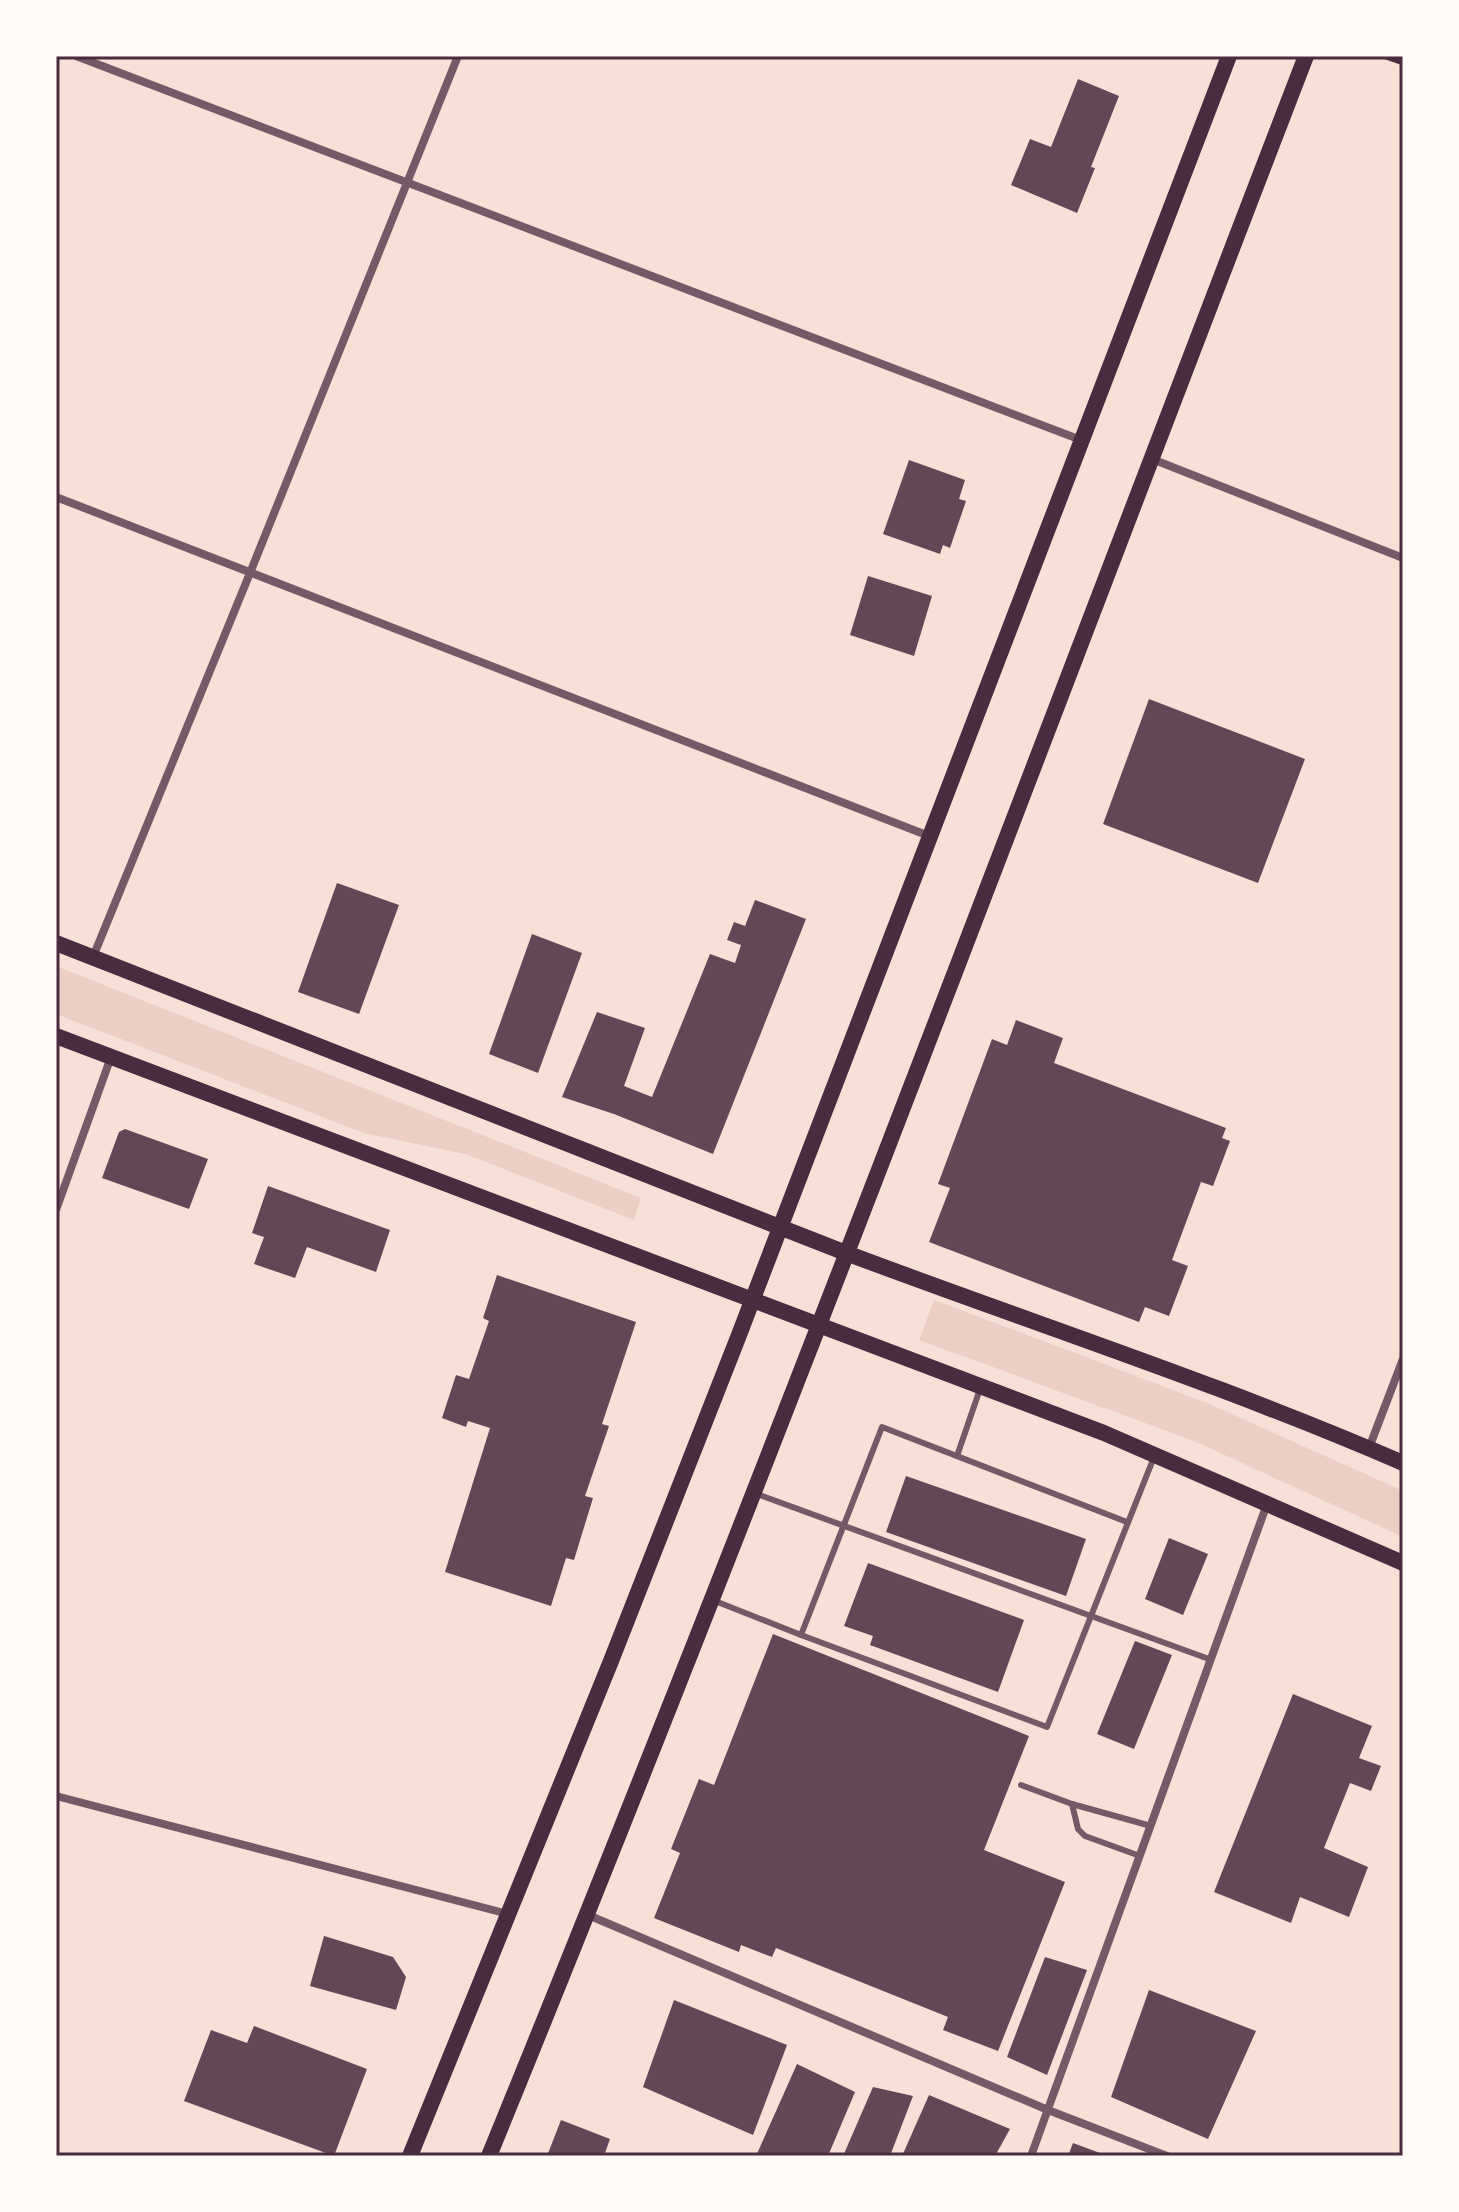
<svg xmlns="http://www.w3.org/2000/svg" width="1459" height="2212" font-family="Manrope,sans-serif">
	<style>
		.green { fill: #ebcfc5 }
		.building { fill: #644757 }
		.lines { fill: none; stroke-linecap: round; stroke-linejoin: round }
		.path { stroke: #4a2c40; stroke-width: 5 }
		.service { stroke: #755966; stroke-width: 6 }
		.minor { stroke: #755966; stroke-width: 8 }
		.secondary { stroke: #4a2c40; stroke-width: 16 }
		.neatline { fill: none; stroke: #4a2c40; stroke-width: 3 }
	</style>
	<rect width="100%" height="100%" fill="#f7e1d7"/>
	<!-- green -->
	<g class="green">
		<path d="M56 966 641 1198 634 1220 465 1154 364 1133 56 1014Z"/>
		<path d="M934 1300 1205 1402 1403 1491V1537L1194 1441 919 1340Z"/>
	</g>
	<!-- building -->
	<g class="building">
		<path d="M1078 79 1119 96 1091 167 1095 168 1077 213 1011 185 1030 139 1051 147Z"/>
		<path d="M909 460 965 480 959 499 966 501 950 548 943 545 940 554 883 534Z"/>
		<path d="M868 576 932 596 914 656 850 635Z"/>
		<path d="M1149 699 1305 759 1258 883 1103 824Z"/>
		<path d="M337 883 399 905 359 1014 298 992Z"/>
		<path d="M755 900 806 919 713 1154 614 1114 562 1097 597 1012 645 1028 624 1086 652 1097 710 954 735 963 741 945 727 940 734 922 745 926Z"/>
		<path d="M532 934 582 953 538 1073 489 1054Z"/>
		<path d="M1016 1020 1063 1038 1054 1063 1226 1128 1222 1138 1230 1141 1213 1186 1201 1182 1172 1260 1188 1266 1169 1316 1145 1307 1139 1322 929 1242 950 1188 938 1184 992 1039 1007 1045Z"/>
		<path d="M125 1129 208 1159 189 1209 102 1178 119 1132Z"/>
		<path d="M268 1186 390 1230 376 1272 307 1247 295 1278 254 1264 264 1237 252 1233Z"/>
		<path d="M497 1275 636 1322 602 1424 609 1426 585 1496 593 1498 574 1560 566 1558 551 1606 445 1572 490 1428 468 1421 466 1427 442 1418 456 1375 469 1379 489 1321 483 1318Z"/>
		<path d="M906 1476 1086 1539 1066 1596 886 1532Z"/>
		<path d="M1169 1538 1208 1554 1183 1615 1145 1599Z"/>
		<path d="M868 1563 1024 1620 998 1692 870 1645 873 1636 844 1626Z"/>
		<path d="M773 1634 1029 1736 984 1850 1065 1882 998 2051 943 2030 948 2017 776 1948 772 1957 741 1945 739 1952 654 1918 680 1853 671 1849 699 1779 714 1785Z"/>
		<path d="M1135 1641 1172 1655 1134 1749 1097 1734Z"/>
		<path d="M1293 1694 1372 1726 1359 1758 1381 1766 1371 1791 1350 1783 1324 1848 1368 1867 1349 1917 1300 1897 1291 1923 1214 1892Z"/>
		<path d="M324 1936 393 1957 406 1977 396 2010 310 1986Z"/>
		<path d="M1045 1957 1087 1970 1047 2075 1007 2057Z"/>
		<path d="M1149 1990 1256 2031 1208 2139 1111 2097Z"/>
		<path d="M674 2000 787 2045 753 2135 643 2087Z"/>
		<path d="M254 2026 367 2069 334 2156 184 2101 211 2030 247 2043Z"/>
		<path d="M797 2064 855 2092 828 2156H756Z"/>
		<path d="M873 2087 913 2096 890 2156H843Z"/>
		<path d="M929 2095 1010 2129 995 2156H902Z"/>
		<path d="M561 2120 610 2139 604 2156H547Z"/>
		<path d="M1073 2143 1108 2156H1068Z"/>
	</g>
	<g class="lines">
		<!-- path -->
		<path class="path" d="M1383 56 1403 63"/>
		<!-- service -->
		<g class="service">
			<path d="M957 1456 980 1389"/>
			<path d="M754 1493 1209 1659"/>
			<path d="M715 1601 801 1635 882 1427 1127 1522"/>
			<path d="M801 1635 1047 1727 1154 1457"/>
			<path d="M1021 1785 1072 1804 1151 1826"/>
			<path d="M1072 1804 1078 1829 1085 1836 1140 1856"/>
		</g>
		<!-- minor -->
		<g class="minor">
			<path d="M76 56 1081 440"/>
			<path d="M1152 459 1403 558"/>
			<path d="M56 497 929 836"/>
			<path d="M93 957 250 573 458 56"/>
			<path d="M56 1210 111 1057"/>
			<path d="M1369 1448 1403 1359"/>
			<path d="M56 1796 508 1914"/>
			<path d="M588 1915 1048 2110 1167 2156"/>
			<path d="M1031 2156 1267 1504"/>
		</g>
		<!-- secondary -->
		<g class="secondary">
			<path d="M56 943C320 1044 582 1152 846 1253 1032 1323 1221 1384 1403 1463"/>
			<path d="M56 1036 1104 1433 1403 1563"/>
			<path d="M410 2156 611 1661 739 1335 1229 56"/>
			<path d="M489 2156C773 1461 1036 757 1306 56"/>
		</g>
	</g>
	<!-- border -->
	<rect width="1459" height="2212" fill="none" stroke="#fffaf5" stroke-width="116"/>
	<rect x="58" y="58" width="1343" height="2096" class="neatline"/>
</svg>
